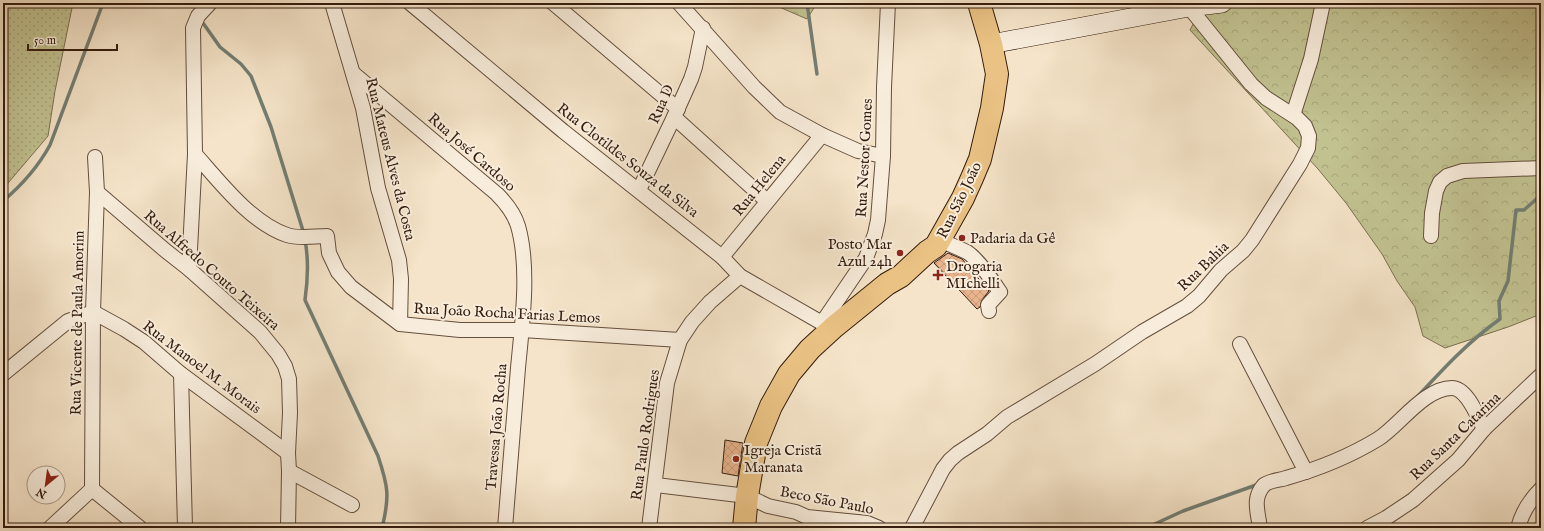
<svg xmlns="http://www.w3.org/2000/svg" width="1544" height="531" font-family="'IM FELL English',serif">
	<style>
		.grass { fill: url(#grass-dots); stroke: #7c7050 }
		.forest { fill: url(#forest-crowns); stroke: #7c7050 }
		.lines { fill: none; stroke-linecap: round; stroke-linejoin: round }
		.stream { stroke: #737e73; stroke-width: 3.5 }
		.building { fill: url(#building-cross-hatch); stroke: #351d0f }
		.street-casing { stroke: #654f3e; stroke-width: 16 }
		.secondary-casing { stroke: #351d0f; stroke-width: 20 }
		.primary-casing { stroke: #351d0f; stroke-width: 24 }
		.street { stroke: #f8eddc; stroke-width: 14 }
		.secondary { stroke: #f8eddc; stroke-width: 19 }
		.primary { stroke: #eac284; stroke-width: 22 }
		.poi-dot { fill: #8f2418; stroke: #f8eddc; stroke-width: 1.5 }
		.labels { text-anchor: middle; stroke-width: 4; stroke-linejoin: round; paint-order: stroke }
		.street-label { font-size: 15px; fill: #351d0f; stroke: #f8eddc }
		.poi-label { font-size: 15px; fill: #351d0f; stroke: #f8eddc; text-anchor: start }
	</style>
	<defs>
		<pattern id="grass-dots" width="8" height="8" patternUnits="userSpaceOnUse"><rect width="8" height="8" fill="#c2c291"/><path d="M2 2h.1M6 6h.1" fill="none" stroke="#a7a67c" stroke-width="1.8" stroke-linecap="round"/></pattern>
		<pattern id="forest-crowns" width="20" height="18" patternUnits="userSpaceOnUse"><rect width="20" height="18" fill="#c2c291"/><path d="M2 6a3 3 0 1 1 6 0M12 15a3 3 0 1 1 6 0" fill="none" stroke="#a7a67c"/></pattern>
		<pattern id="building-cross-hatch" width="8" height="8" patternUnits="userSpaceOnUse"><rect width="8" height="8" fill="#e9b48d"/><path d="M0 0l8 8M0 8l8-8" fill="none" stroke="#c89a78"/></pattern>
	</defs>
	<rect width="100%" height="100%" fill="#f5e4c9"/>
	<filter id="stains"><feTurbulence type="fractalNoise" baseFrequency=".005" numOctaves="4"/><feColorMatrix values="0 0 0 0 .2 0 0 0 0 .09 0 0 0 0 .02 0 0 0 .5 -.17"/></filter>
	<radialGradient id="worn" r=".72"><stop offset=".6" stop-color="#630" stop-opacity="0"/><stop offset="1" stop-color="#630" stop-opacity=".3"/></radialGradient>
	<!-- grass -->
	<path class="grass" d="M3 3H73L55 91 48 136 3 189Z"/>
	<!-- forest -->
	<g class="forest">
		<path d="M770 3H817L807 19Z"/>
		<path d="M1220 3H1541V314L1508 327 1445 348 1423 336 1415 307 1397 281 1382 254 1346 203 1318 169 1190 30 1202 7Z"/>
	</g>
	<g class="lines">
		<!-- stream -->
		<g class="stream">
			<path d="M165 3 169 6"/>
			<path d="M807 3 817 74"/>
			<path d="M203 23 220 47 241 64 251 76 271 127 304 234"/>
			<path d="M3 201C22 185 38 167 50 145L103 3"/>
			<path d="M305 240C309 261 308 279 305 300L378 456C388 486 390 496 382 528"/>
			<path d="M1418 396C1444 368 1469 341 1500 319L1499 301 1508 281 1516 210H1524L1541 195"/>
			<path d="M1146 528 1183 511 1259 484"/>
		</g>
	</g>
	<!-- building -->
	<g class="building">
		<path d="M948 253 962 259 989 291 982 300 980 307 977 309 934 263Z"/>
		<path d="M725 440 743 443 738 476 722 473Z"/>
	</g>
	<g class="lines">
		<defs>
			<g id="street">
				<path d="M332 3 363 108 378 188 399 260 401 279 400 324"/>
				<path d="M410 3 563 131 722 257 740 276 822 323 834 327"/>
				<path d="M553 3 678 109"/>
				<path d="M679 3 754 87 780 112 822 135 858 151 883 156"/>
				<path d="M353 73 497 194C507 204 514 213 518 226 530 268 522 325 518 368 514 421 509 475 505 528"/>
				<path d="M1293 115 1311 59 1323 3"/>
				<path d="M674 117 767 201"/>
				<path d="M195 154C219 181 251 223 287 235 299 239 315 236 327 236L329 253 338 272 351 287 400 324 460 330H522L680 340"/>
				<path d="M639 190 674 117 691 79 695 67 703 28"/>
				<path d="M97 192 166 251 189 269 260 332 278 354 285 366 289 379 290 413 288 453 289 471 288 528"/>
				<path d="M1431 236 1432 213 1436 191 1440 182 1447 176 1463 171 1541 168"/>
				<path d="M940 240C949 244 958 248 967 252 979 260 992 280 1000 292L988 305 989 311"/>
				<path d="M722 257 822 135"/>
				<path d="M189 269 195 154 193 28 198 16 210 3"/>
				<path d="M822 323 866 258 875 234 878 220 883 156 884 87 888 3"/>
				<path d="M1240 344 1306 472"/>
				<path d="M3 374 68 321 93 312 124 329 144 342 181 374 288 453"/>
				<path d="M181 374 185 528"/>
				<path d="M289 471 352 505"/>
				<path d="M656 485 747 496 768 506 796 512 807 517 867 523 879 528"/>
				<path d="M92 489 93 312 97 192 95 157"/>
				<path d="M92 489 140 528"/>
				<path d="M50 528 92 489"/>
				<path d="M649 528 667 383 680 340 692 322 710 302 740 276"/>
				<path d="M912 528 943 469 950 460 958 453 987 434 1007 417 1095 364 1142 332 1187 306 1199 296 1221 270 1243 251 1252 240 1300 164 1308 148 1309 136 1305 126 1297 118 1266 98 1251 84 1189 7"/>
				<path d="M1260 528C1258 512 1252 498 1264 485 1268 481 1280 480 1286 478 1318 469 1350 456 1378 439 1399 426 1424 388 1452 388 1467 388 1478 417 1484 429"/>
				<path d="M1367 528 1386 518 1413 500 1458 460 1484 429 1541 375"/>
				<path d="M1518 528C1522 512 1530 500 1541 489"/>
			</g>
			<path id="secondary" d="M991 44 1189 7 1222 3"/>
			<path id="primary" d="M744 528 747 496 756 443 771 406 789 374 810 349 834 327 887 284 901 276 927 252 936 246 963 198 972 178 980 159 992 108 997 74 991 44 979 3"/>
		</defs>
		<!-- street casing -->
		<use href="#street" class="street-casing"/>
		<!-- secondary casing -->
		<use href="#secondary" class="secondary-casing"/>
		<!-- primary casing -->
		<use href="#primary" class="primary-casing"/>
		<!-- street -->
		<use href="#street" class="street"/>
		<!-- secondary -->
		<use href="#secondary" class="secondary"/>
		<!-- primary -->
		<use href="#primary" class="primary"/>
	</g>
	<!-- markers -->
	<g class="poi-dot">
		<circle cx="962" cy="238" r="4"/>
		<circle cx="900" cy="253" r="4"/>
		<path d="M936 269h4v4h4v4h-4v4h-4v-4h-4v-4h4z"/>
		<circle cx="736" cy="459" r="4"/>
	</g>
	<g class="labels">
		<!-- street labels -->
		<g class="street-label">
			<text transform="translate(661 104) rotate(-66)" y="5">Rua D</text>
			<text transform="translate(472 152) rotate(41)" y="5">Rua José Cardoso</text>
			<text transform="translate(864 158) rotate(-87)" y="5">Rua Nestor Gomes</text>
			<text transform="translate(391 159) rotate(76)" y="5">Rua Mateus Alves da Costa</text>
			<text transform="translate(628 160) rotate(38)" y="5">Rua Clotildes Souza da Silva</text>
			<text transform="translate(759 185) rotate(-51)" y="5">Rua Helena</text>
			<text transform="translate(959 200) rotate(-64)" y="5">Rua São João</text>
			<text transform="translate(1203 266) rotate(-44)" y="5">Rua Bahia</text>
			<text transform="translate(212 270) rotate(41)" y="5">Rua Alfredo Couto Teixeira</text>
			<text transform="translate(507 313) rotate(3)" y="5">Rua João Rocha Farias Lemos</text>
			<text transform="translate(77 323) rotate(-89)" y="5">Rua Vicente de Paula Amorim</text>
			<text transform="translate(202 367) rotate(37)" y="5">Rua Manoel M. Morais</text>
			<text transform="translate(496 427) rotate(-85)" y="5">Travessa João Rocha</text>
			<text transform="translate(645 435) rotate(-82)" y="5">Rua Paulo Rodrigues</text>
			<text transform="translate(1455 436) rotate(-44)" y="5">Rua Santa Catarina</text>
			<text transform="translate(827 500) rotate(11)" y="5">Beco São Paulo</text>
		</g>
		<!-- poi labels -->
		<g class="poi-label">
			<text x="970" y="243">Padaria da Gê</text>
			<text x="892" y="249" text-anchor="end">Posto Mar<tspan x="892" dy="17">Azul 24h</tspan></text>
			<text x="946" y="271">Drogaria<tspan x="946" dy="17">MIchelli</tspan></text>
			<text x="744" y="455">Igreja Cristã<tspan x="744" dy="17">Maranata</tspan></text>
		</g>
	</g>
	<!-- margin -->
	<rect width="1544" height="531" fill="none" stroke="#f5e4c9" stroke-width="16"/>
	<rect x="4" y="4" width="1536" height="523" fill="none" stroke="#351d0f" stroke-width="2"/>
	<rect x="8" y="8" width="1528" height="515" fill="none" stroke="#351d0f"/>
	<!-- north arrow -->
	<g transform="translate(46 485) rotate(209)"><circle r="19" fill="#f8eddc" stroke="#aa9a8a"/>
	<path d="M0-3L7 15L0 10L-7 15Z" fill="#8f2418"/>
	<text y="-6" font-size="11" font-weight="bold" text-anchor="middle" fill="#351d0f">N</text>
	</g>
	<!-- scale -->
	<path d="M28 44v6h89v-6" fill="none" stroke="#351d0f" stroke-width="2"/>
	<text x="34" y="44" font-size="12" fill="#351d0f" stroke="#f8eddc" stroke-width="3" paint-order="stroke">50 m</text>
	<rect width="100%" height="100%" filter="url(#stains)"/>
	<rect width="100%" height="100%" fill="url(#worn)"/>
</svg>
